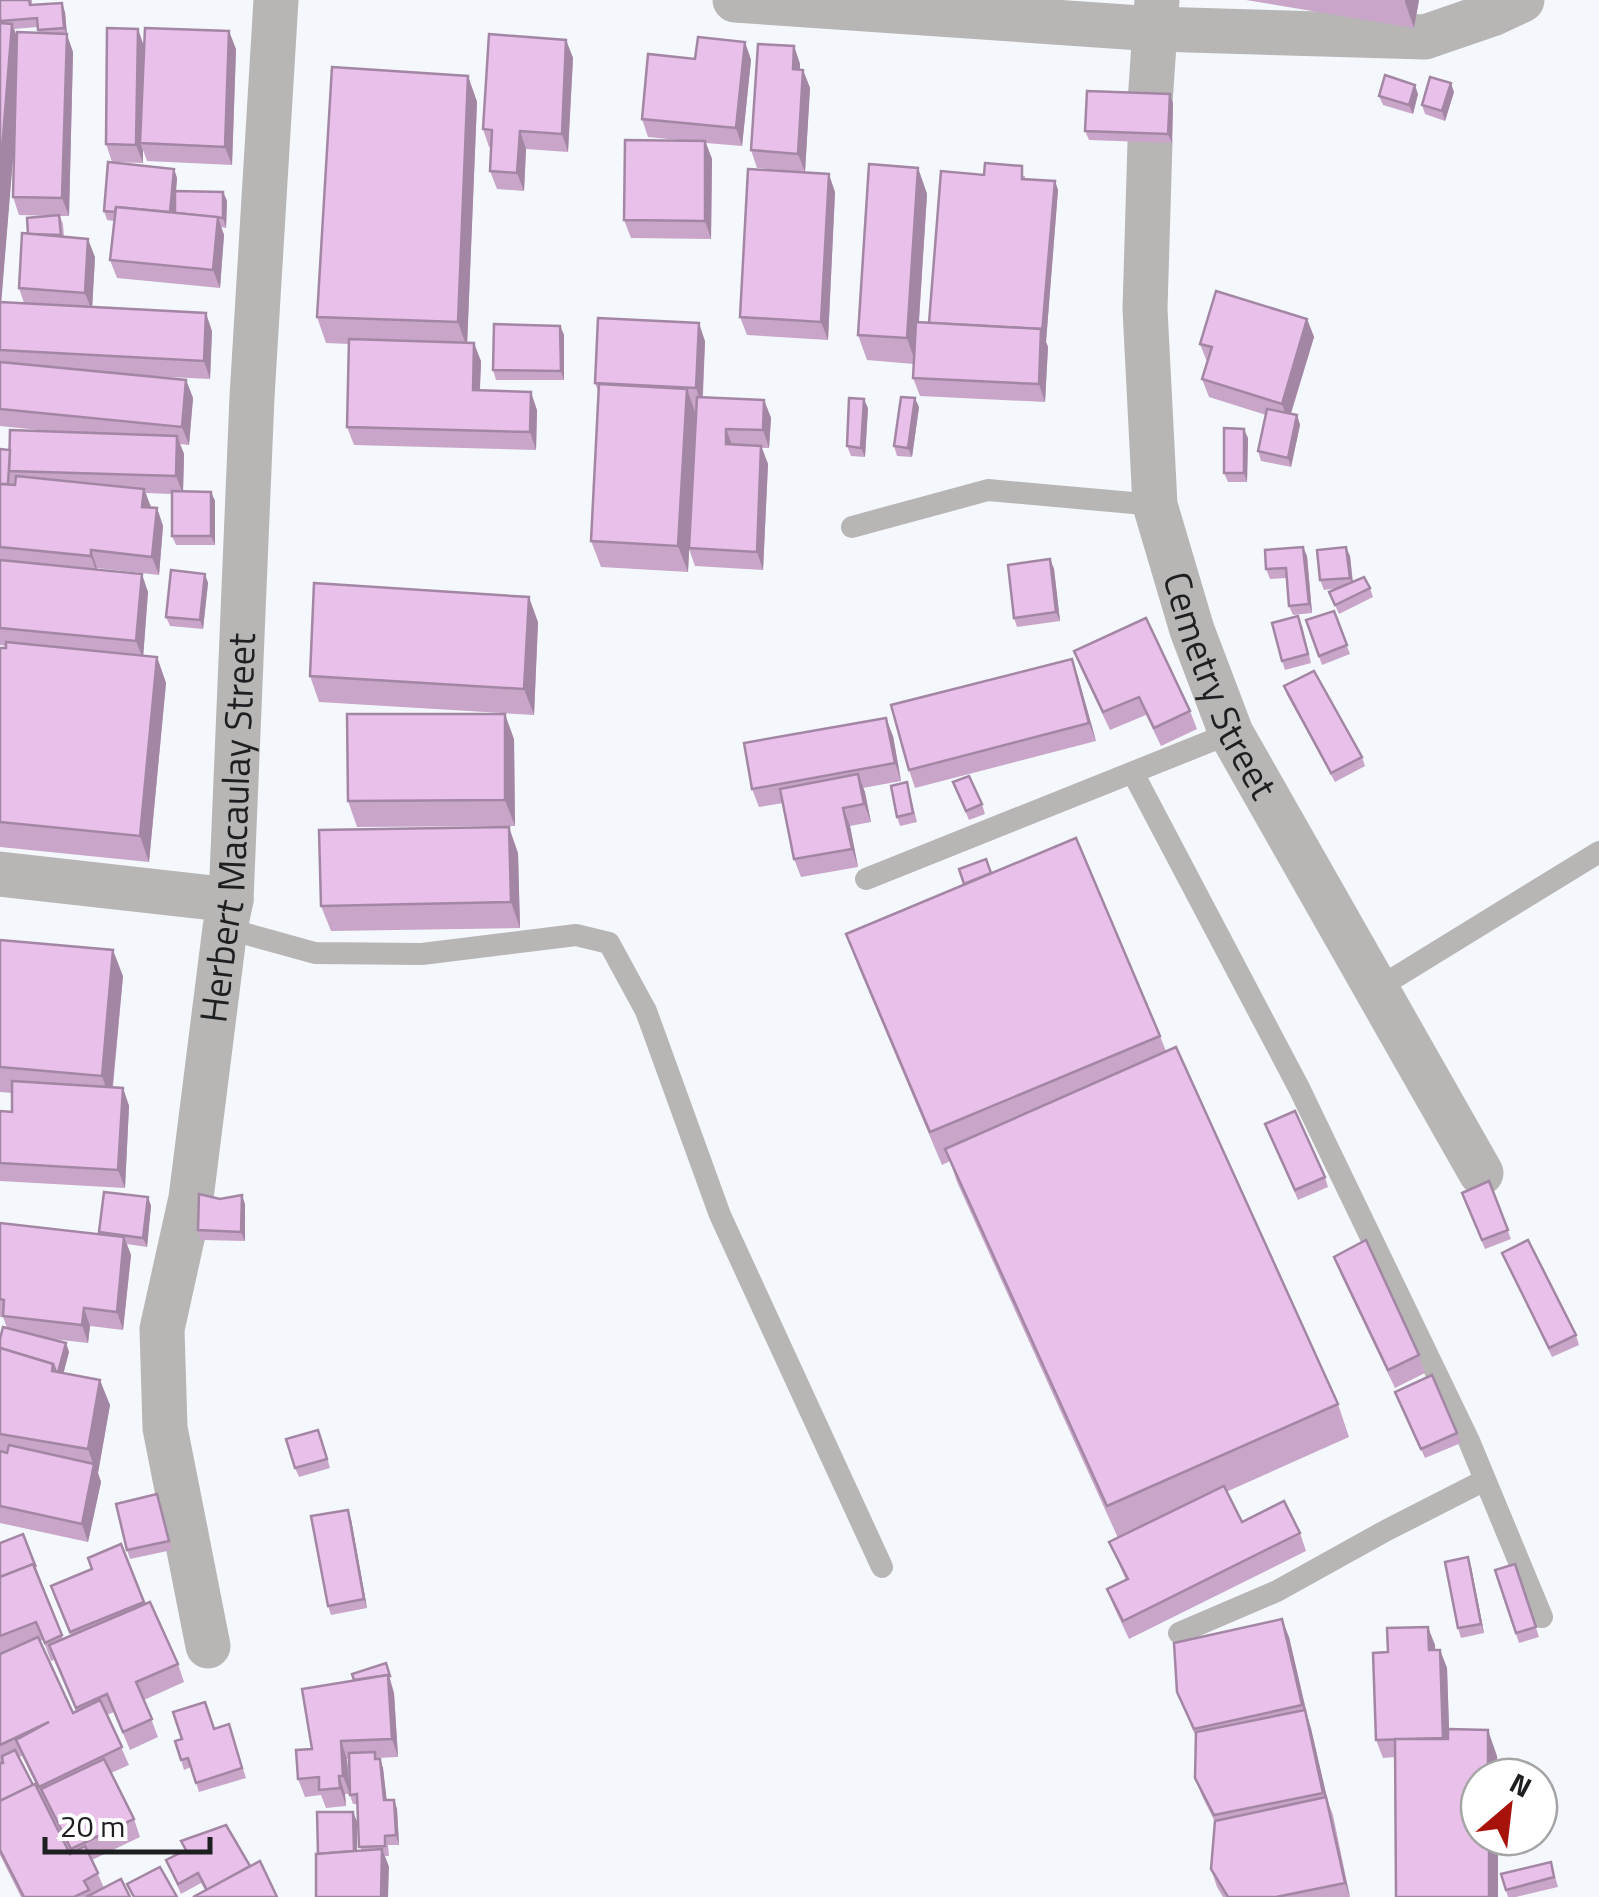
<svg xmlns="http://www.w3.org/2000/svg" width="1599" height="1897" font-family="'Titillium Web',sans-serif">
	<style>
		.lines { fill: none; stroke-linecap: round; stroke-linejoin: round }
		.service { stroke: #b8b5b5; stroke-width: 22 }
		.minor { stroke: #b8b5b5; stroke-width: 45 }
		.wall { fill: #c8a5c9; fill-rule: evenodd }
		.shaded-wall { fill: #a386a4 }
		.building { fill: #e9c0ea; stroke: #a386a4; stroke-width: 2.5 }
		.labels { text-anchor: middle; stroke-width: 8; stroke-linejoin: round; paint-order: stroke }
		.street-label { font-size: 38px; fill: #1e1f21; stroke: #fff }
	</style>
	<rect width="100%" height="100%" fill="#f4f8fc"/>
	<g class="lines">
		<!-- service -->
		<g class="service">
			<path d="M852 527 988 490 1155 505"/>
			<path d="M1133 773 1299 1088 1469 1441 1542 1617"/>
			<path d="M866 879 1231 733"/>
			<path d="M225 928 315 953 422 954 576 935 609 943 646 1011 720 1215 882 1567"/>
			<path d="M1378 988 1599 852"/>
			<path d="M1179 1633 1277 1591 1387 1530 1483 1481"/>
		</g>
		<!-- minor -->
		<g class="minor">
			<path d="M735 0 1155 29 1425 37 1492 14 1522 0"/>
			<path d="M1150 103 1157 0"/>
			<path id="s1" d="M1150 142 1145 309 1155 505 1192 630 1231 733 1481 1173"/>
			<path d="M0 874 231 900"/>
			<path id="s2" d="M208 1646 165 1428 162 1329 191 1198 225 928 231 900 252 397 276 0"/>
		</g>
	</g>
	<!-- wall -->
	<g class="wall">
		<path d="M0 0H32V5L65 12 67 35 73 52 69 216H60L63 224 64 237 95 257 92 307 212 331 210 379 128 375 186 380 193 398 189 445 180 444 184 454 183 491 211 492 215 501V545H176L172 536V494L146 493 150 508H157L163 526 159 575 97 568V570L148 592 143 656 157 657 166 683 149 862 0 847V648H6V646L0 645V449L10 450 58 432 0 426ZM38 27 39 33 17 37 14 29ZM14 140 13 197 19 215 52 216 28 234 19 288 24 303 1 302Z"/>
		<path d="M1246 0H1419L1414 28Z"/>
		<path d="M138 29 144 46 236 49 232 165 147 161 143 150V163L112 162 106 144Z"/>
		<path d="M566 40 573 58 568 152 526 149 524 191 497 189 490 171 492 147H489L483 129Z"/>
		<path d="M745 42 751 60 742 146 706 143 712 159 711 239 631 238 624 220 688 141 648 137 642 119 695 59Z"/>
		<path d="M794 46 800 64V69L803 70 810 88 805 172 757 168 751 150Z"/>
		<path d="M468 76 477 102 467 343 481 361 480 390 537 410 536 450 354 445 347 427 349 344 326 343 317 317Z"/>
		<path d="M1454 92 1445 121 1425 114 1422 105Z"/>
		<path d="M1170 94 1173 104 1172 143 1089 140 1085 131Z"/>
		<path d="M1418 94 1413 114 1383 105 1379 96Z"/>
		<path d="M918 168 927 194 919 322 929 323 984 175 1025 176V179L1055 181 1058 190 1046 342 1048 347 1045 402 920 396 913 378 914 364 867 360 858 335Z"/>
		<path d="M174 169 177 178 176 191 223 192 227 201 226 228 221 227 224 235 220 288 117 278 110 260 114 221 107 220 104 211Z"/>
		<path d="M835 192 828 340 747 335 740 317Z"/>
		<path d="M1307 319 1314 337 1291 414 1297 415 1300 425 1291 467 1261 461 1258 451 1266 415 1209 397 1202 379 1207 362 1200 344Z"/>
		<path d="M560 326 564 335V380H496L493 370Z"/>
		<path d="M705 341 703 397 764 400 771 418 769 448H762L768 464 763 570 695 566 689 549 688 572 601 567 591 541 598 391 595 383Z"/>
		<path d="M919 407 912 457 897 456 894 446Z"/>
		<path d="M868 408 865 457 851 456 847 446Z"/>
		<path d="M1248 438 1247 482H1228L1224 473Z"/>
		<path d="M1307 556 1312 613 1293 615 1289 606 1287 578 1270 579 1266 569Z"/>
		<path d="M1350 556 1353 582 1370 588 1373 597 1339 614 1329 592 1339 588 1324 590 1320 580Z"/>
		<path d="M1050 559 1054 569 1060 621 1017 627 1014 618Z"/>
		<path d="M205 574 208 583 203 629 170 626 166 617Z"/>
		<path d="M1334 611 1350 654 1322 665 1306 620Z"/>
		<path d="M538 622 534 715 319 702 310 676Z"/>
		<path d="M1302 625 1311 663 1285 670 1282 661Z"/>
		<path d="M1074 651 1190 711 1197 729 1161 746 1146 715 1110 730 1081 669Z"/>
		<path d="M1072 659 1078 677 1096 741 915 788 909 770Z"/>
		<path d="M1284 686 1362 757 1365 766 1335 782 1287 695Z"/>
		<path d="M893 736 901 781 863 788 871 822 850 826 858 867 801 877 794 859 783 803 759 807 752 789Z"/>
		<path d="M514 739 515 826 357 827 348 801Z"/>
		<path d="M907 782 917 822 900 826 897 817Z"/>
		<path d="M953 782 982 804 985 814 969 820Z"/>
		<path d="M518 853 520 928 331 931 321 906Z"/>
		<path d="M991 873 1160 1036 1166 1051 1338 1404 1349 1437 1226 1492 1242 1522 1300 1533 1306 1551 1129 1639 1114 1607 1107 1589 1126 1580 1109 1542 1118 1538 957 1182 950 1161 942 1165 858 966 846 934Z"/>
		<path d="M0 940 123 976 113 1087 123 1088 129 1106 125 1188 0 1181V1111L12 1112V1093L0 1092Z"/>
		<path d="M1269 1133 1325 1177 1328 1187 1298 1200Z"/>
		<path d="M1489 1181 1511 1239 1485 1249 1462 1193Z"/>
		<path d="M148 1197 151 1206 147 1247 127 1244 131 1255 123 1330 90 1326 88 1343 53 1339 66 1343 69 1352 63 1373 110 1405 98 1473 101 1482 88 1542 0 1523V1339L7 1328 3 1317H0V1223L99 1234V1232Z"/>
		<path d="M245 1204V1241L201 1240 198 1230Z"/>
		<path d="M1502 1253 1576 1335 1579 1345 1552 1357Z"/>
		<path d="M1334 1257 1419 1355 1425 1373 1395 1388 1341 1275Z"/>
		<path d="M1395 1392 1457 1433 1461 1443 1425 1458Z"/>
		<path d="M322 1439 330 1468 299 1477 295 1468Z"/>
		<path d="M161 1504 172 1550 130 1559 127 1550Z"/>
		<path d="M351 1519 367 1608 331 1615 328 1606Z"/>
		<path d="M0 1543 35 1565 63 1639 71 1635 51 1586 92 1569 121 1544 145 1604 178 1664 184 1682 144 1700 158 1737 130 1750 114 1712 107 1715 129 1765 111 1773 134 1819 140 1837 92 1860 104 1888 130 1897H21L0 1855ZM43 1640 51 1661 54 1660 76 1711 73 1713 40 1641ZM22 1756 46 1805 71 1853 33 1785 19 1757Z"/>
		<path d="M1468 1557 1471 1567 1484 1633 1461 1638 1458 1628Z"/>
		<path d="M1515 1564 1539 1637 1519 1643 1495 1570Z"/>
		<path d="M1289 1637 1327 1799 1333 1815 1350 1897H1223L1217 1887 1211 1869 1215 1822 1202 1796 1195 1778 1196 1737 1177 1692Z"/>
		<path d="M1435 1645V1650H1440L1447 1668 1449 1729 1497 1756 1498 1777H1479V1837H1498V1897L1395 1757 1383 1758 1376 1740 1388 1652Z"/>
		<path d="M386 1663 394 1693 398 1757 377 1758 380 1759 383 1768 386 1800H394L397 1809 399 1845H388L389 1856H385L389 1867 318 1854 357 1821V1851H361L358 1804H353L350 1795 349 1759H347L350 1794H345L346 1806 326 1808 321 1795 305 1797 298 1779 312 1749 354 1680Z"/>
		<path d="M229 1724 246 1778 199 1792 191 1767 184 1770 181 1760 214 1729Z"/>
		<path d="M181 1841 250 1866 205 1890 201 1883 181 1894 166 1860 185 1850Z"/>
		<path d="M1551 1862 1558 1887 1516 1897H1508L1501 1874Z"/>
	</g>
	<!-- shaded-wall -->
	<g class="shaded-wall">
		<path d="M1405 0H1419L1414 28 1405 2Z"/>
		<path d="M62 3 65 12 67 35 73 52 69 216 62 198 67 35 64 28Z"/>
		<path d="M12 24 22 50 0 317V175Z"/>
		<path d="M138 29 144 47 140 143 143 150V163L136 145Z"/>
		<path d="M229 31 236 49 232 165 225 147Z"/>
		<path d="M566 40 573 58 568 152 562 134Z"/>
		<path d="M745 42 751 60 742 146 736 128Z"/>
		<path d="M794 46 800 64 799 87 793 69Z"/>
		<path d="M803 70 810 88 805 172 798 154Z"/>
		<path d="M468 76 477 102 467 348 458 322Z"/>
		<path d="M1451 83 1454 92 1445 121 1442 111Z"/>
		<path d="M1415 85 1418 94 1413 114 1409 105Z"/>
		<path d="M1170 94 1173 104 1172 143 1168 134Z"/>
		<path d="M520 131 526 149 524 191 517 173Z"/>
		<path d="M705 141 712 159 711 239 705 221Z"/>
		<path d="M918 168 927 194 916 364 907 338Z"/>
		<path d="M174 169 177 178 173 227 169 218Z"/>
		<path d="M829 174 835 192 828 340 821 322Z"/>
		<path d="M1055 181 1058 190 1046 342 1048 347 1045 402 1039 384 1041 329Z"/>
		<path d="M223 192 227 201 226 228 223 218Z"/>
		<path d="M218 217 224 235 220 288 213 270Z"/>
		<path d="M88 239 95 257 92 311 85 293Z"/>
		<path d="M206 313 212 331 210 379 204 361Z"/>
		<path d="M1307 319 1314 337 1288 422 1282 404Z"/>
		<path d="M699 323 705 341 702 406 696 388Z"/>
		<path d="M560 326 564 335V380L561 371Z"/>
		<path d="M474 343 481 361 479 408 473 390Z"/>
		<path d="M186 380 193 398 189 445 182 427Z"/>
		<path d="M687 389 696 415 688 572 678 546Z"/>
		<path d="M531 392 537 410 536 450 530 432Z"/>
		<path d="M915 398 919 407 912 457 908 448Z"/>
		<path d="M864 399 868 408 865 457 861 448Z"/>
		<path d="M764 400 771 418 769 448 763 430Z"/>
		<path d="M1297 415 1300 425 1291 467 1288 458Z"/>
		<path d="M726 429 733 447 726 444Z"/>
		<path d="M1244 429 1248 438 1247 482 1244 473Z"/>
		<path d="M177 436 184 454 183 494 176 476Z"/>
		<path d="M761 446 768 464 763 570 757 552Z"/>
		<path d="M144 489 151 507H142Z"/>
		<path d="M211 492 215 501V545L211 536Z"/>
		<path d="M157 508 163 526 159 575 152 557Z"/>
		<path d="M1303 547 1307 556 1312 613 1309 604Z"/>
		<path d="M1346 547 1350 556 1353 587 1350 578Z"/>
		<path d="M91 550 97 568V574L91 556Z"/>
		<path d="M1050 559 1054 569 1060 621 1056 612Z"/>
		<path d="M142 574 148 592 143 659 136 641Z"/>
		<path d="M205 574 208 583 203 629 200 620Z"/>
		<path d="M529 597 538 622 534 715 524 689Z"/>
		<path d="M157 657 166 683 149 862 140 836Z"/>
		<path d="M1072 659 1078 677 1096 741 1089 723Z"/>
		<path d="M505 714 514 739 515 826 505 800Z"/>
		<path d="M886 718 893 736 901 781 895 763Z"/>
		<path d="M858 774 865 792 871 822 864 804Z"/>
		<path d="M843 808 850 826 858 867 852 849Z"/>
		<path d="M509 827 518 853 520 928 511 902Z"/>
		<path d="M113 950 123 976 111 1102 102 1076Z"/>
		<path d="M123 1088 129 1106 125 1188 118 1170Z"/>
		<path d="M242 1195 245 1204V1241L241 1232Z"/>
		<path d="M148 1197 151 1206 147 1247 143 1238Z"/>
		<path d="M124 1237 131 1255 123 1330 117 1312Z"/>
		<path d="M84 1308 90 1326 88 1343 82 1325Z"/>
		<path d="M66 1343 69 1352 61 1383 57 1374Z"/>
		<path d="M100 1380 110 1405 98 1473 101 1482 88 1542 82 1524 94 1466 88 1449Z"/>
		<path d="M348 1510 351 1519 367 1608 364 1599Z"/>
		<path d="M1468 1557 1471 1567 1484 1633 1481 1624Z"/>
		<path d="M1282 1619 1289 1637 1307 1715 1311 1728 1350 1897 1345 1883 1329 1809 1323 1793Z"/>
		<path d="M1428 1627 1435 1645 1436 1668 1429 1650Z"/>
		<path d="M1440 1650 1447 1668 1450 1756 1443 1738Z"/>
		<path d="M388 1675 394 1693 398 1757 392 1739Z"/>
		<path d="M1488 1730 1497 1756 1498 1777H1488Z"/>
		<path d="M341 1741 347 1759 350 1794 343 1776Z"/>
		<path d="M380 1759 383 1768 388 1810 384 1800Z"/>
		<path d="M339 1776 345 1794 346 1806 340 1788Z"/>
		<path d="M394 1800 397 1809 399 1845 396 1835Z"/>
		<path d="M353 1812 357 1821V1863L354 1853Z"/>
		<rect x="1489" y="1837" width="9" height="60"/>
		<path d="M382 1849 389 1867 388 1897H381Z"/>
	</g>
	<!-- building -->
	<g class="building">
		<path d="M0 0H29L30 5 62 3 64 28 38 30 37 18 0 21Z"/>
		<path d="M0 23 12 24 0 175Z"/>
		<path d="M107 28 138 29 136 145 106 144Z"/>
		<path d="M145 28 229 31 225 147 140 143Z"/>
		<path d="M17 32 67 34 62 198 13 197Z"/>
		<path d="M489 34 566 40 562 134 520 131 517 173 490 171 492 130 483 129Z"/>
		<path d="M698 37 745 42 736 128 642 119 648 54 695 59Z"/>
		<path d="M758 44 794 46 793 69 803 70 798 154 751 150Z"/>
		<path d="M332 67 468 76 458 322 317 317Z"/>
		<path d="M1385 75 1415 85 1409 105 1379 96Z"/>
		<path d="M1430 77 1451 83 1442 111 1422 105Z"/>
		<path d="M1087 91 1170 94 1168 134 1085 131Z"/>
		<path d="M625 140 705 141V221L624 220Z"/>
		<path d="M108 162 174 169 170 212 116 207 115 212 104 211Z"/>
		<path d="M985 163 1022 166V179L1055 181 1042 333 1041 329 929 323 941 171 984 175Z"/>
		<path d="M869 164 918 168 907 338 858 335Z"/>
		<path d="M748 169 829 174 821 322 740 317Z"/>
		<path d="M175 191 223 192V218L175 213Z"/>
		<path d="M116 207 218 217 213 270 110 260Z"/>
		<path d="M59 215 61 235 28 234 27 218Z"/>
		<path d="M22 233 88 239 85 293 19 288Z"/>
		<path d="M1216 291 1307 319 1282 404 1202 379 1212 347 1200 344Z"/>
		<path d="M0 302 206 313 204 361 0 350Z"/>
		<path d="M598 318 699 323 696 388 595 383Z"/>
		<path d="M916 322 1041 329 1039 384 913 378Z"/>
		<path d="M494 324 560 326 561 371 493 370Z"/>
		<path d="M349 339 474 343 473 390 531 392 530 432 347 427Z"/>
		<path d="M0 362 186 380 182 427 0 409Z"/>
		<path d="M599 384 687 389 678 546 591 541Z"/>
		<path d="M697 397 764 400 763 430 726 429V444L761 446 757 552 689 548Z"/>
		<path d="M901 397 915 398 908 448 894 446Z"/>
		<path d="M849 398 864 399 861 448 847 446Z"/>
		<path d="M1267 409 1297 415 1288 458 1258 451Z"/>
		<path d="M1224 428 1244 429V473H1224Z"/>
		<path d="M10 430 177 436 176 476 9 471Z"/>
		<path d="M0 449 10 450 8 484H0Z"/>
		<path d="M16 476 144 489 142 507 157 508 152 557 91 550V556L0 547V484L15 485Z"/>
		<path d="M172 491 211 492V536H172Z"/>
		<path d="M1303 547 1309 604 1289 606 1286 568 1266 569 1265 550Z"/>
		<path d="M1346 547 1350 578 1320 580 1317 550Z"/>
		<path d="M1050 559 1056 612 1014 618 1008 565Z"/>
		<path d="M0 560 142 574 136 641 0 628Z"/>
		<path d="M171 570 205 574 200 620 166 617Z"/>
		<path d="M1364 577 1370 588 1335 605 1329 592Z"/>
		<path d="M314 583 529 597 524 689 310 676Z"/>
		<path d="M1334 611 1347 645 1319 656 1306 620Z"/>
		<path d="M1298 616 1308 654 1282 661 1272 623Z"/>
		<path d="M1146 618 1190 711 1154 728 1139 697 1103 712 1074 651Z"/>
		<path d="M6 642 157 657 140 836 0 822V648H6Z"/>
		<path d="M1072 659 1089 723 909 770 891 705Z"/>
		<path d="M1314 671 1362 757 1331 773 1284 686Z"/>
		<path d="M347 714H505V800L348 801Z"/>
		<path d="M886 718 895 763 752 789 744 743Z"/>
		<path d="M858 774 864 804 843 808 852 849 794 859 780 789Z"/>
		<path d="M969 776 982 804 966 811 953 782Z"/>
		<path d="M907 782 913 813 897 817 891 786Z"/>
		<path d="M509 827 511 902 321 906 319 830Z"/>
		<path d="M1076 838 1160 1036 930 1132 846 934Z"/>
		<path d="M986 859 991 873 964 884 959 869Z"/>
		<path d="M0 940 113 950 102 1076 0 1067Z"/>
		<path d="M1176 1047 1338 1404 1107 1506 945 1149Z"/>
		<path d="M12 1081 123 1088 118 1170 0 1163V1111L12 1112Z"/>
		<path d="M1295 1111 1325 1177 1295 1190 1265 1124Z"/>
		<path d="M1489 1181 1508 1230 1482 1240 1462 1193Z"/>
		<path d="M104 1192 148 1197 143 1238 99 1232Z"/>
		<path d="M199 1194 220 1199 242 1195 241 1232 198 1230Z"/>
		<path d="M0 1223 124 1237 117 1312 84 1308 82 1325 3 1316 4 1300 0 1299Z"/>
		<path d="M1366 1240 1419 1355 1388 1370 1334 1257Z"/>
		<path d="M1528 1240 1576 1335 1549 1348 1502 1253Z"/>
		<path d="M3 1327 66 1343 58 1372H56L53 1364 0 1348V1339Z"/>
		<path d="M0 1348 53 1364 52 1371 100 1380 88 1449 0 1434Z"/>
		<path d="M1432 1375 1457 1433 1421 1449 1395 1392Z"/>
		<path d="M318 1430 327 1459 295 1468 286 1439Z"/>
		<path d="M9 1445 94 1464 82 1524 0 1506V1451L7 1453Z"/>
		<path d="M1224 1486 1242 1522 1284 1501 1300 1533 1123 1621 1107 1589 1128 1579 1109 1542Z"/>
		<path d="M157 1494 169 1541 127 1550 116 1504Z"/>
		<path d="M348 1510 364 1599 328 1606 311 1516Z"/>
		<path d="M23 1534 35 1565 33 1564 0 1577V1543Z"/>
		<path d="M121 1544 144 1602 70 1632 51 1586 92 1569 88 1558Z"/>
		<path d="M1468 1557 1481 1624 1458 1628 1445 1562Z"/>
		<path d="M33 1564 62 1635 45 1643 36 1622 0 1636V1577Z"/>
		<path d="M1515 1564 1536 1627 1516 1633 1495 1570Z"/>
		<path d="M150 1602 178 1664 136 1682 152 1719 123 1732 107 1694 76 1708 49 1645Z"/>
		<path d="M1282 1619 1302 1705 1194 1729 1177 1692 1174 1643Z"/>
		<path d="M1428 1627 1429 1650H1440L1443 1738 1376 1740 1373 1653 1388 1652 1387 1628Z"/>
		<path d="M38 1637 73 1713 100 1700 122 1747 39 1787 16 1740 49 1722 0 1745V1654Z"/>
		<path d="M386 1663 390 1676H388V1675L354 1680 352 1674Z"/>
		<path d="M388 1675 392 1739 341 1741 343 1776H339L340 1788 319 1790V1777L298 1779 296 1750 312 1749 302 1689Z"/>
		<path d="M205 1702 214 1729 229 1724 242 1768 196 1783 188 1758 181 1760 175 1741 182 1739 173 1712Z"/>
		<path d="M1305 1710 1323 1793 1214 1815 1195 1778 1196 1732Z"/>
		<path d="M1448 1729 1488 1730V1777H1479V1837H1489V1897H1396L1395 1739H1448Z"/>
		<path d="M15 1750 33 1785 0 1801V1763H3L2 1756Z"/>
		<path d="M375 1752V1759H380L384 1800H394L396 1835 385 1836V1846L359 1847 357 1794 350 1795 349 1753Z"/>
		<path d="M104 1759 134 1819 71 1849 41 1789Z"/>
		<path d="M35 1784 70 1854 85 1846 98 1873 84 1881 89 1890 74 1897H24L0 1850V1801Z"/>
		<path d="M1326 1797 1345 1883 1276 1897H1228L1211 1869 1215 1821Z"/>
		<path d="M317 1812H353L354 1851 318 1854Z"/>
		<path d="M226 1825 250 1866 207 1890 198 1873 178 1884 166 1860 186 1850 181 1841Z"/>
		<path d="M382 1849 381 1897H316V1854Z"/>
		<path d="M260 1861 277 1897H193Z"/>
		<path d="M1551 1862 1554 1877 1506 1890 1501 1874Z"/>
		<path d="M160 1867 177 1897H134L127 1884Z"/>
		<path d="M121 1879 130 1897H86Z"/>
	</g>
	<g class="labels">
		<!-- street labels -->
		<g class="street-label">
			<text dy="13" stroke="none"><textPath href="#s1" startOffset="555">Cemetry Street</textPath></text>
			<text dy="13" stroke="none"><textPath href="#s2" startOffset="828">Herbert Macaulay Street</textPath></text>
		</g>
	</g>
	<!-- north arrow -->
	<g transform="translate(1509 1807) rotate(28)"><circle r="48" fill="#ffffff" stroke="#a5a5a6" stroke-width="2.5"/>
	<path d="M0-8L18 38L0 25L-18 38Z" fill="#a7130b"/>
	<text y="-15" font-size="28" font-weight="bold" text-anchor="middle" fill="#1e1f21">N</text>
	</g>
	<!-- scale -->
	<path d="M45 1837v15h165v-15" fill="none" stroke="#1e1f21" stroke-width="5"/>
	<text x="60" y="1837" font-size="30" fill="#1e1f21" stroke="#ffffff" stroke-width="8" paint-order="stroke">20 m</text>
</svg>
